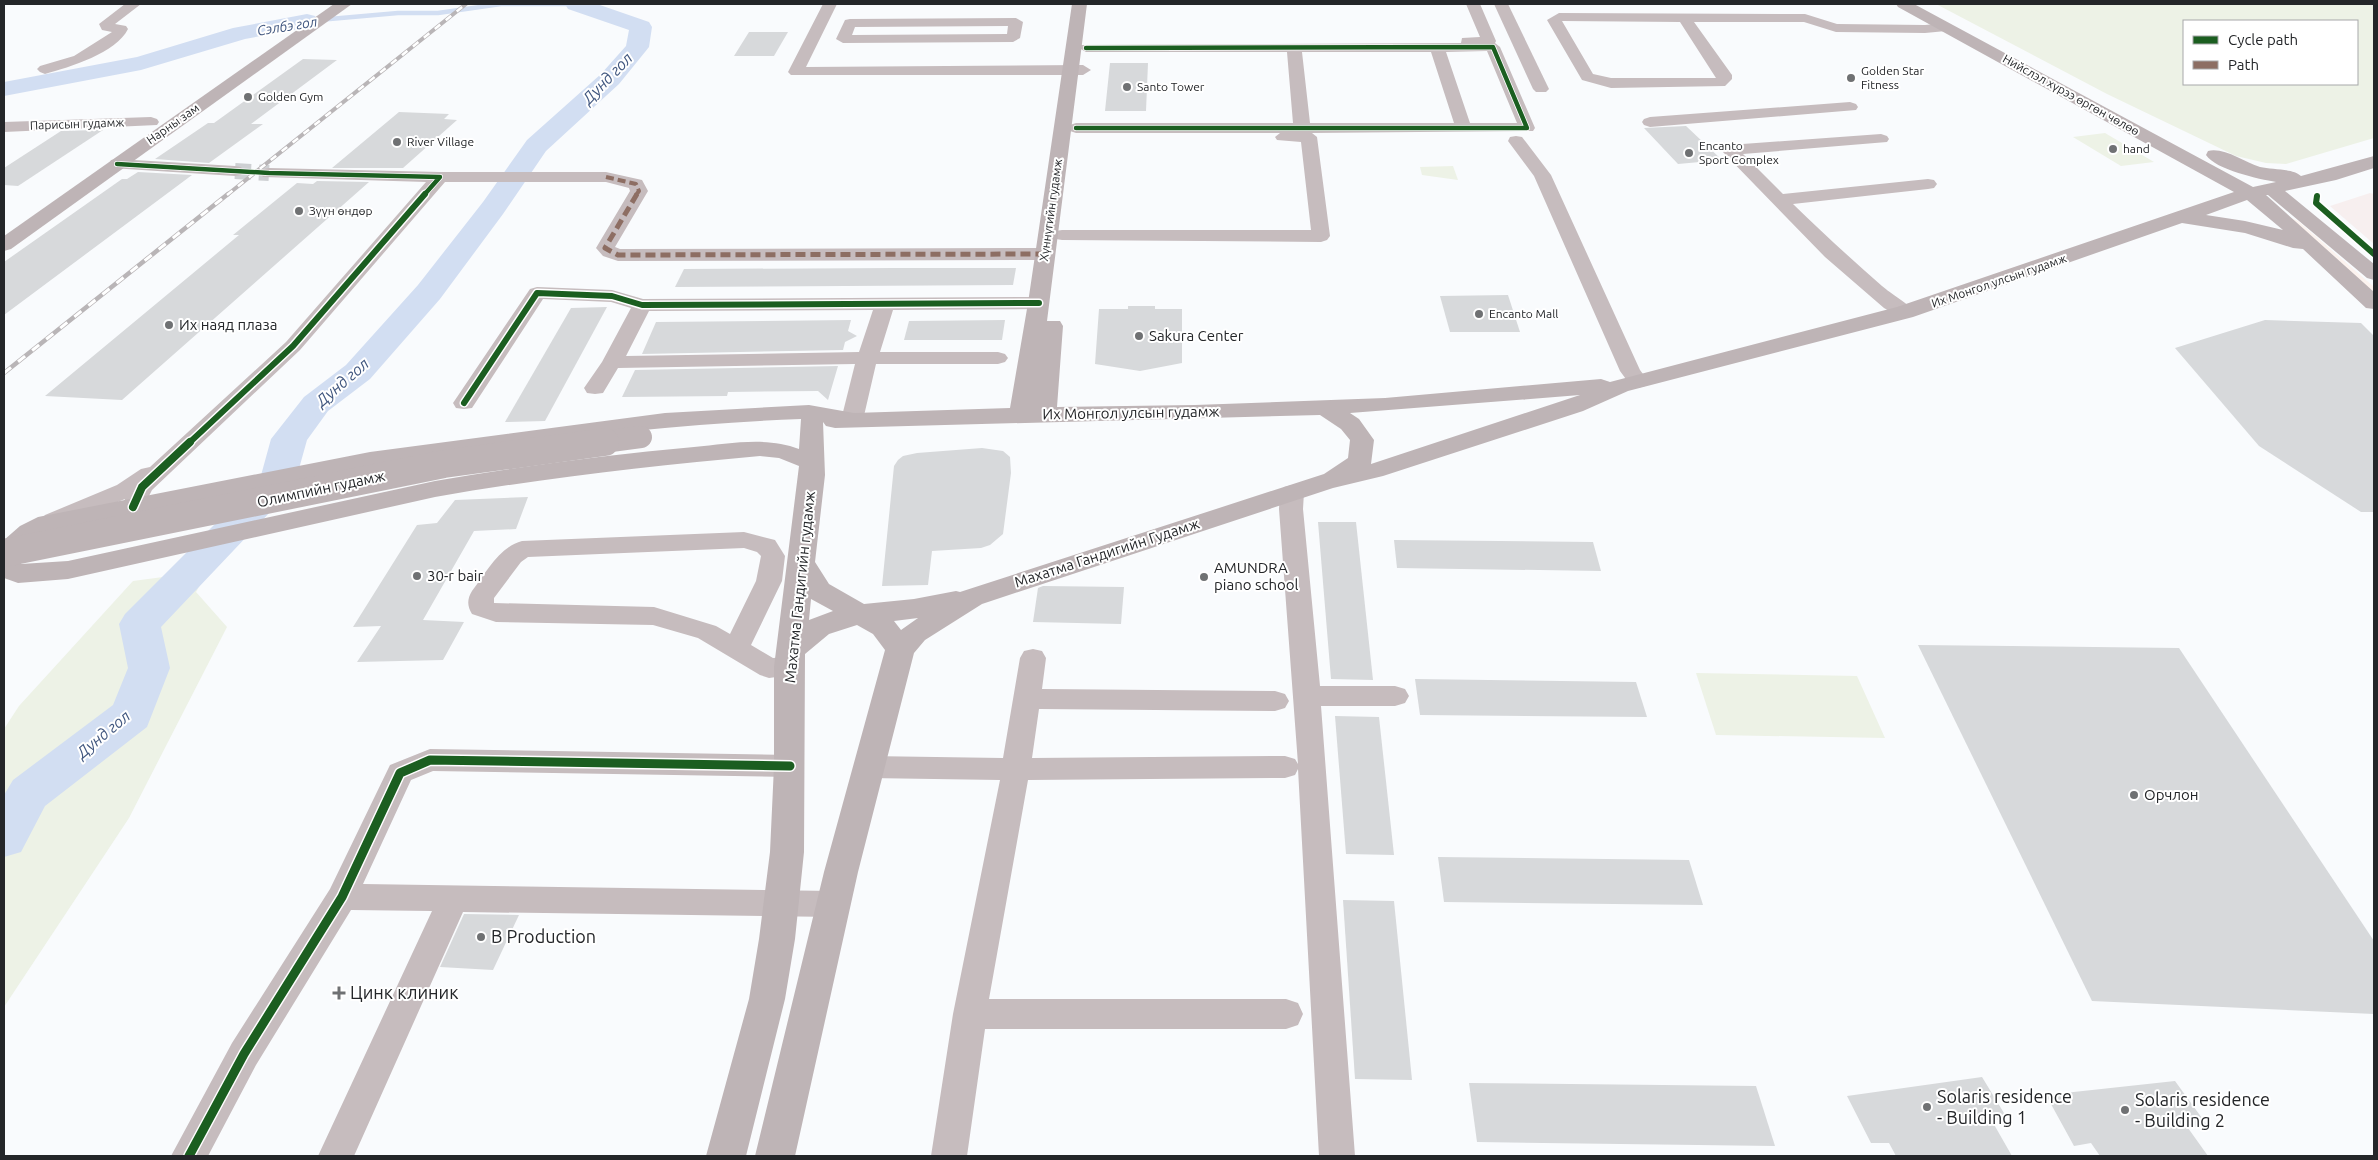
<svg xmlns="http://www.w3.org/2000/svg" width="2378" height="1160" font-family="Ubuntu,sans-serif">
	<style>
		.education { fill: #f7efef }
		.medical { fill: #fcf3ef }
		.green { fill: #edf2e6; fill-rule: evenodd }
		.lines { fill: none; stroke-linecap: round; stroke-linejoin: round }
		.stream { stroke: #d2def2; stroke-width: 4.5 }
		.river { fill: #d2def2; fill-rule: evenodd }
		.building { fill: #d7d9db }
		.minor-tunnel { stroke: #ced0d3; stroke-width: 16; stroke-dasharray: 16 8; stroke-linecap: butt }
		.minor { fill: #c6bcbe; fill-rule: evenodd }
		.major { fill: #beb4b6; fill-rule: evenodd }
		.rail-far1-casing { stroke: #b9b5b7; stroke-width: 4 }
		.rail-casing { stroke: #b9b5b7; stroke-width: 4.5 }
		.rail-far1 { stroke: #fff; stroke-width: 2.5; stroke-dasharray: 7; stroke-linecap: butt }
		.rail { stroke: #fff; stroke-width: 3; stroke-dasharray: 9; stroke-linecap: butt }
		.major-bridge-far1 { stroke: #beb4b6; stroke-width: 22 }
		.major-bridge { stroke: #beb4b6; stroke-width: 28 }
		.quiet-far1 { stroke: #8d6e63; stroke-width: 4; stroke-dasharray: 8 4; stroke-linecap: butt }
		.quiet { stroke: #8d6e63; stroke-width: 5; stroke-dasharray: 10 5; stroke-linecap: butt }
		.cycleway-far3-casing { stroke: #fff; stroke-width: 6 }
		.cycleway-far2-casing { stroke: #fff; stroke-width: 9 }
		.cycleway-far1-casing { stroke: #fff; stroke-width: 11 }
		.cycleway-casing { stroke: #fff; stroke-width: 12 }
		.cycleway-far3 { stroke: #1b5e20; stroke-width: 4.5 }
		.cycleway-far2 { stroke: #1b5e20; stroke-width: 6 }
		.cycleway-far1 { stroke: #1b5e20; stroke-width: 8 }
		.cycleway { stroke: #1b5e20; stroke-width: 9 }
		.poi-dot { fill: #6f7173; stroke: #fff; stroke-width: 2 }
		.labels { text-anchor: middle; stroke-width: 4; stroke-linejoin: round; paint-order: stroke }
		.far-poi-label { font-size: 12px; fill: #242629; stroke: #fff; text-anchor: start }
		.far-street-label { font-size: 12px; fill: #242629; stroke: #fff }
		.far-water-label { font-size: 14px; font-style: italic; fill: #41577f; stroke: #fff }
		.poi-label { font-size: 15px; fill: #242629; stroke: #fff; text-anchor: start }
		.street-label { font-size: 15px; fill: #242629; stroke: #fff }
		.water-label { font-size: 16px; font-style: italic; fill: #41577f; stroke: #fff }
		.near-poi-label { font-size: 18px; fill: #242629; stroke: #fff; text-anchor: start }
	</style>
	<rect width="100%" height="100%" fill="#f9fbfd"/>
	<!-- education -->
	<path class="education" d="M2370 193 2374 194V244L2330 206Z"/>
	<!-- medical -->
	<path class="medical" d="M2291 218 2298 221 2374 287V294Z"/>
	<!-- green -->
	<g class="green">
		<path d="M1936 4H2374V138L2286 164 2266 163 2236 156 2107 94ZM2184 21H2357V84H2184Z"/>
		<path d="M2105 133 2154 162 2121 166 2073 137Z"/>
		<path d="M1453 166 1458 180 1422 175 1420 167Z"/>
		<path d="M208 571 196 592 227 627 129 818 4 1007V729L19 706 133 581Z"/>
		<path d="M1696 673 1857 676 1885 738 1716 735Z"/>
	</g>
	<g class="lines">
		<!-- stream -->
		<path class="stream" d="M307 21 398 13H438L501 4H576"/>
		<!-- river -->
		<g class="river">
			<path d="M565 4H597L649 22 652 27 649 47 645 52 619 84 546 151 503 214 440 299 370 379 328 411 307 440 295 483 290 491 161 627 170 668 147 727 45 806 21 852 4 857V795L13 780 113 705 128 668 119 624 125 614 260 479 271 439 304 397 346 365 418 285 483 202 527 140 601 74 626 46 629 30 568 9Z"/>
			<path d="M307 14 315 16 318 21 315 26 245 39 141 70 4 96V82L137 57 233 28Z"/>
		</g>
	</g>
	<!-- building -->
	<g class="building">
		<path d="M749 32H788L774 56H734Z"/>
		<path d="M303 59 337 60 251 124H263L209 163 155 159 208 123H214Z"/>
		<path d="M1110 63H1148L1146 111H1105Z"/>
		<path d="M399 112 449 114 444 119 457 120 403 168H332Z"/>
		<path d="M1686 126 1722 160 1678 164 1644 128Z"/>
		<path d="M97 130H103L18 186 4 185V168L61 131Z"/>
		<path d="M138 172 192 175 4 315V262L122 179H127Z"/>
		<path d="M317 181 369 182 122 400 45 396 239 235H233L297 183 313 184Z"/>
		<path d="M894 268H1016L1013 285 675 287 684 269Z"/>
		<path d="M1508 295 1520 332H1450L1440 296Z"/>
		<path d="M1128 306H1155V309H1182V363L1140 371 1095 364 1099 309H1128Z"/>
		<path d="M607 307 545 421 505 422 571 308Z"/>
		<path d="M851 320 848 331 857 336 845 342 843 350 642 354 656 322Z"/>
		<path d="M1005 320 1002 340H904L909 321Z"/>
		<path d="M2265 320 2361 323 2374 336V512H2361L2259 446 2175 348Z"/>
		<path d="M838 366 828 400 818 391 728 392 727 396 622 397 635 370Z"/>
		<path d="M982 448 1003 451 1010 457 1011 473 1003 534 990 545 981 548 932 551 928 585 882 586 894 466 898 460 903 456 917 453Z"/>
		<path d="M528 497 516 529 474 531 423 620 464 622 443 660 357 662 381 626 353 627 417 525 437 523 455 500Z"/>
		<path d="M1318 522H1356L1373 680 1331 679Z"/>
		<path d="M1394 540 1593 542 1601 571 1397 568Z"/>
		<path d="M1043 586 1124 587 1121 624 1033 622 1038 588Z"/>
		<path d="M1918 645 2179 648 2374 941V1014L2092 1001Z"/>
		<path d="M1415 679 1636 682 1647 717 1420 715Z"/>
		<path d="M1335 716 1379 717 1394 855 1346 854Z"/>
		<path d="M1438 857 1689 860 1703 905 1444 902Z"/>
		<path d="M1343 900 1394 901 1412 1080 1355 1079Z"/>
		<path d="M464 914 519 915 493 970 440 967Z"/>
		<path d="M1982 1077 2007 1118 1992 1121 2012 1156H1896L1889 1143H1871L1847 1096Z"/>
		<path d="M2175 1081 2207 1125 2188 1128 2208 1156H2100L2091 1143 2074 1146 2046 1095Z"/>
		<path d="M1469 1083 1756 1086 1775 1146 1477 1142Z"/>
	</g>
	<g class="lines">
		<!-- minor-tunnel -->
		<path class="minor-tunnel" d="M235 171 269 173"/>
		<!-- minor -->
		<g class="minor">
			<path d="M125 4H141L115 24 126 26 128 29C116 53 70 67 45 74L40 72 37 69 40 66 74 56 112 32 102 30 99 24Z"/>
			<path d="M823 4H837L806 67 1083 65 1091 70 1083 75H791L788 72Z"/>
			<path d="M1466 4H1480L1496 41 1495 43 1500 47 1535 128 1533 131 1312 133 1317 137 1330 236 1327 240 1321 242 1062 240 1056 239 1053 235 1056 231 1062 230H1311L1301 142 1277 140 1275 137 1280 133H1076L1070 131 1068 128 1070 125 1076 123H1293L1287 52H1086L1079 48 1081 45 1461 43 1462 38 1480 37ZM1487 51 1517 123H1470L1446 52ZM1302 52H1431L1454 123H1310Z"/>
			<path d="M1494 4H1508L1549 89 1546 92H1536L1533 89Z"/>
			<path d="M1559 13 1805 14 1837 24 1925 25 1946 23 1953 27 1946 31 1925 33 1836 32 1804 22H1694L1732 75V79L1725 86 1611 88 1582 80 1547 20ZM1562 21 1680 22 1716 78H1611L1593 74Z"/>
			<path d="M1016 18 1023 22 1020 38 1013 42 843 43 836 39 845 20 850 19ZM1008 26 1007 34 852 35 855 27Z"/>
			<path d="M1850 102 1856 104 1858 107 1856 110 1650 127 1644 125 1642 122 1644 119 1650 117Z"/>
			<path d="M151 117 157 119 159 122 157 125 4 132V122Z"/>
			<path d="M1881 134 1887 136 1889 139 1887 142 1743 154 1783 194 1928 179 1934 180 1937 184 1934 188 1928 189 1793 204C1822 232 1851 259 1882 286 1890 293 1910 305 1915 312L1912 316 1905 318 1898 316 1884 308 1825 257 1721 150 1723 146 1729 145Z"/>
			<path d="M1516 136 1522 137 1551 175 1640 370 1649 382 1645 386 1638 388 1631 386 1620 371 1534 176 1508 141 1510 137Z"/>
			<path d="M117 159 235 166 241 167 244 171 241 175 235 176 111 168 109 164 111 160Z"/>
			<path d="M269 168 440 172H606L642 180 648 191 615 247 620 249 1045 248 1052 250 1054 254 1052 258 1045 260 618 261 603 256 596 248 630 191 629 188 606 182H445L300 350 152 490 141 512 133 514 125 512 121 507 125 499 61 525 53 528 45 525 41 520 45 515 117 485 141 469 150 467 286 342 426 182 263 177 260 173 263 169Z"/>
			<path d="M537 287 612 290 643 299 1039 297 1046 299 1049 303 1046 307 1039 309 893 310 880 352H998L1005 354 1008 358 1005 362 998 364H876L863 420 860 425 852 427 844 425 841 420 855 364 618 368 603 393 595 394 587 393 584 388 602 362 631 308 611 302 543 299 472 408 464 409 456 408 453 403 530 289ZM873 310 859 352 626 356 649 311Z"/>
			<path d="M1292 485 1300 487 1304 492 1303 509 1320 686H1395L1405 689 1409 696 1405 703 1395 706H1321L1355 1156H1319L1298 769 1295 775 1285 778 1028 780 989 999H1286L1298 1003 1303 1014 1298 1025 1286 1029H985L967 1156H931L953 1014 1000 780 868 778 858 775 854 767 858 759 868 756 1003 758 1020 658 1024 651 1033 649 1042 651 1046 658 1042 689 1275 691 1285 694 1289 701 1285 708 1275 711 1039 709 1032 758 1285 756 1295 759 1298 764 1279 509 1280 492 1284 487Z"/>
			<path d="M744 532 775 540 785 556 782 581 751 645 773 658 789 657 798 660 802 667 798 674 769 678 760 675 698 638 653 625 496 622 472 614C467 606 467 599 472 591 486 573 499 547 522 541ZM744 548 757 552 761 556 756 581 730 634 716 626 654 607 494 603V598L521 562 528 557Z"/>
			<path d="M430 749 790 755 800 758 804 766 800 774 790 777 433 771 411 780 363 884 834 891 845 895 850 904 845 913 834 917 463 912 354 1156H318L432 911 351 910 256 1065 208 1156H171L232 1043 330 889 390 765Z"/>
		</g>
		<!-- major -->
		<g class="major">
			<path d="M334 4H352L11 249 4 251V236Z"/>
			<path d="M1072 4H1087L1047 321H1060L1063 326 1057 407 1195 405 1385 398 1601 379 1610 382 1897 307 2234 192 1898 7 1896 4H1914L2253 187 2276 182C2259 179 2216 170 2206 155L2208 151C2224 147 2244 162 2260 167 2272 170 2293 168 2301 176L2374 156V168L2336 180 2285 191 2374 264V280L2367 278 2268 195H2266L2374 292V309L2366 308 2303 249 2293 248 2245 233 2182 223 1913 317 1628 391 1583 411 1383 476 1333 488 982 604 925 640 914 653 858 872 795 1156H755L824 872 885 650 873 634 857 625 829 634 805 654 804 852 795 939 785 999 746 1156H706L749 999 759 939 770 852 774 766V667L799 466 779 458 760 456C651 466 543 478 435 497L68 579 18 583 4 578V540L20 526 38 517 370 452 665 413 809 405 854 413 1010 408 1028 303ZM2247 200 2283 230 2245 221 2206 215ZM1580 395 1371 464 1374 440 1359 419 1350 413ZM1320 415 1341 429 1350 440 1348 458 1324 474 960 592 956 591 914 599 864 604 829 584 815 562 825 475 823 422 826 426 835 428ZM801 419 799 449C766 436 728 444 694 447 607 455 521 466 435 481L68 561 21 564 20 556C29 545 40 536 54 530 301 481 548 428 801 419ZM811 599 833 611 809 620ZM918 618 901 630 894 621Z"/>
		</g>
		<defs>
			<path id="rail-far1" d="M227 195 466 4"/>
			<path id="rail" d="M4 373 228 194"/>
		</defs>
		<!-- rail-far1 casing -->
		<use href="#rail-far1" class="rail-far1-casing"/>
		<!-- rail casing -->
		<use href="#rail" class="rail-casing"/>
		<!-- rail-far1 -->
		<use href="#rail-far1" class="rail-far1"/>
		<!-- rail -->
		<use href="#rail" class="rail"/>
		<!-- major-bridge-far1 -->
		<path class="major-bridge-far1" d="M596 443 641 437"/>
		<!-- major-bridge -->
		<path class="major-bridge" d="M4 553 444 464 605 442"/>
		<!-- quiet-far1 -->
		<path class="quiet-far1" d="M606 177 636 184 639 191 636 195"/>
		<!-- quiet -->
		<path class="quiet" d="M637 194 605 248 618 255 1045 254"/>
		<defs>
			<g id="cycleway-far3">
				<path d="M1076 128H1527L1493 47 1086 48"/>
				<path d="M117 164 269 173 440 177 424 195"/>
			</g>
			<g id="cycleway-far2">
				<path d="M2317 196 2316 203 2374 254"/>
				<path d="M464 403 537 293 612 296 642 305 1039 303"/>
				<path d="M189 443 293 346 425 194"/>
			</g>
			<path id="cycleway-far1" d="M133 507 142 487 190 442"/>
			<path id="cycleway" d="M189 1156 244 1054 342 897 400 773 430 760 790 766"/>
		</defs>
		<!-- cycleway-far3 casing -->
		<use href="#cycleway-far3" class="cycleway-far3-casing"/>
		<!-- cycleway-far2 casing -->
		<use href="#cycleway-far2" class="cycleway-far2-casing"/>
		<!-- cycleway-far1 casing -->
		<use href="#cycleway-far1" class="cycleway-far1-casing"/>
		<!-- cycleway casing -->
		<use href="#cycleway" class="cycleway-casing"/>
		<!-- cycleway-far3 -->
		<use href="#cycleway-far3" class="cycleway-far3"/>
		<!-- cycleway-far2 -->
		<use href="#cycleway-far2" class="cycleway-far2"/>
		<!-- cycleway-far1 -->
		<use href="#cycleway-far1" class="cycleway-far1"/>
		<!-- cycleway -->
		<use href="#cycleway" class="cycleway"/>
	</g>
	<!-- markers -->
	<g class="poi-dot">
		<circle cx="1851" cy="78" r="5"/>
		<circle cx="1127" cy="87" r="5"/>
		<circle cx="248" cy="97" r="5"/>
		<circle cx="397" cy="142" r="5"/>
		<circle cx="2113" cy="149" r="5"/>
		<circle cx="1689" cy="153" r="5"/>
		<circle cx="299" cy="211" r="5"/>
		<circle cx="1479" cy="314" r="5"/>
		<circle cx="169" cy="325" r="5"/>
		<circle cx="1139" cy="336" r="5"/>
		<circle cx="417" cy="576" r="5"/>
		<circle cx="1204" cy="577" r="5"/>
		<circle cx="2134" cy="795" r="5"/>
		<circle cx="481" cy="937" r="5"/>
		<path d="M336.5 985.5h5v5h5v5h-5v5h-5v-5h-5v-5h5z"/>
		<circle cx="1927" cy="1107" r="5"/>
		<circle cx="2125" cy="1110" r="5"/>
	</g>
	<g class="labels">
		<!-- far-poi labels -->
		<g class="far-poi-label">
			<text x="1861" y="75">Golden Star<tspan x="1861" dy="14">Fitness</tspan></text>
			<text x="1137" y="91">Santo Tower</text>
			<text x="258" y="101">Golden Gym</text>
			<text x="407" y="146">River Village</text>
			<text x="1699" y="150">Encanto<tspan x="1699" dy="14">Sport Complex</tspan></text>
			<text x="2123" y="153">hand</text>
			<text x="309" y="215">Зүүн өндөр</text>
			<text x="1489" y="318">Encanto Mall</text>
		</g>
		<!-- far-street labels -->
		<g class="far-street-label">
			<text transform="translate(2071 95) rotate(29)" y="4">Нийслэл хүрээ өргөн чөлөө</text>
			<text transform="translate(77 124) rotate(-2)" y="4">Парисын гудамж</text>
			<text transform="translate(173 124) rotate(-35)" y="4">Нарны зам</text>
			<text transform="translate(1051 210) rotate(-82)" y="4">Хүннүгийн гудамж</text>
			<text transform="translate(1999 281) rotate(-19)" y="4">Их Монгол улсын гудамж</text>
		</g>
		<!-- far-water labels -->
		<g class="far-water-label">
			<text transform="translate(287 26) rotate(-9)" y="5">Сэлбэ гол</text>
		</g>
		<!-- poi labels -->
		<g class="poi-label">
			<text x="179" y="330">Их наяд плаза</text>
			<text x="1149" y="341">Sakura Center</text>
			<text x="1214" y="573">AMUNDRA<tspan x="1214" dy="17">piano school</tspan></text>
			<text x="427" y="581">30-r bair</text>
			<text x="2144" y="800">Орчлон</text>
		</g>
		<!-- street labels -->
		<g class="street-label">
			<text transform="translate(1131 413) rotate(-1)" y="5">Их Монгол улсын гудамж</text>
			<text transform="translate(321 489) rotate(-12)" y="5">Олимпийн гудамж</text>
			<text transform="translate(1107 553) rotate(-18)" y="5">Махатма Гандигийн Гудамж</text>
			<text transform="translate(800 587) rotate(-84)" y="5">Махатма Гандигийн гудамж</text>
		</g>
		<!-- water labels -->
		<g class="water-label">
			<text transform="translate(607 78) rotate(-46)" y="6">Дунд гол</text>
			<text transform="translate(342 382) rotate(-41)" y="6">Дунд гол</text>
			<text transform="translate(103 734) rotate(-40)" y="6">Дунд гол</text>
		</g>
		<!-- near-poi labels -->
		<g class="near-poi-label">
			<text x="491" y="943">B Production</text>
			<text x="350" y="999">Цинк клиник</text>
			<text x="1937" y="1103">Solaris residence<tspan x="1937" dy="21">- Building 1</tspan></text>
			<text x="2135" y="1106">Solaris residence<tspan x="2135" dy="21">- Building 2</tspan></text>
		</g>
	</g>
	<!-- border -->
	<rect width="2378" height="1160" fill="none" stroke="#242629" stroke-width="10"/>
	<!-- legend -->
	<rect x="2183" y="20" width="175" height="65" fill="#ffffff" stroke="#a7a8a9"/>
	<rect x="2193" y="36" width="25" height="8" fill="#1b5e20" stroke="#a7a8a9"/>
	<text x="2228" y="45" font-size="15" fill="#242629">Cycle path</text>
	<rect x="2193" y="61" width="25" height="8" fill="#8d6e63" stroke="#a7a8a9"/>
	<text x="2228" y="70" font-size="15" fill="#242629">Path</text>
</svg>
